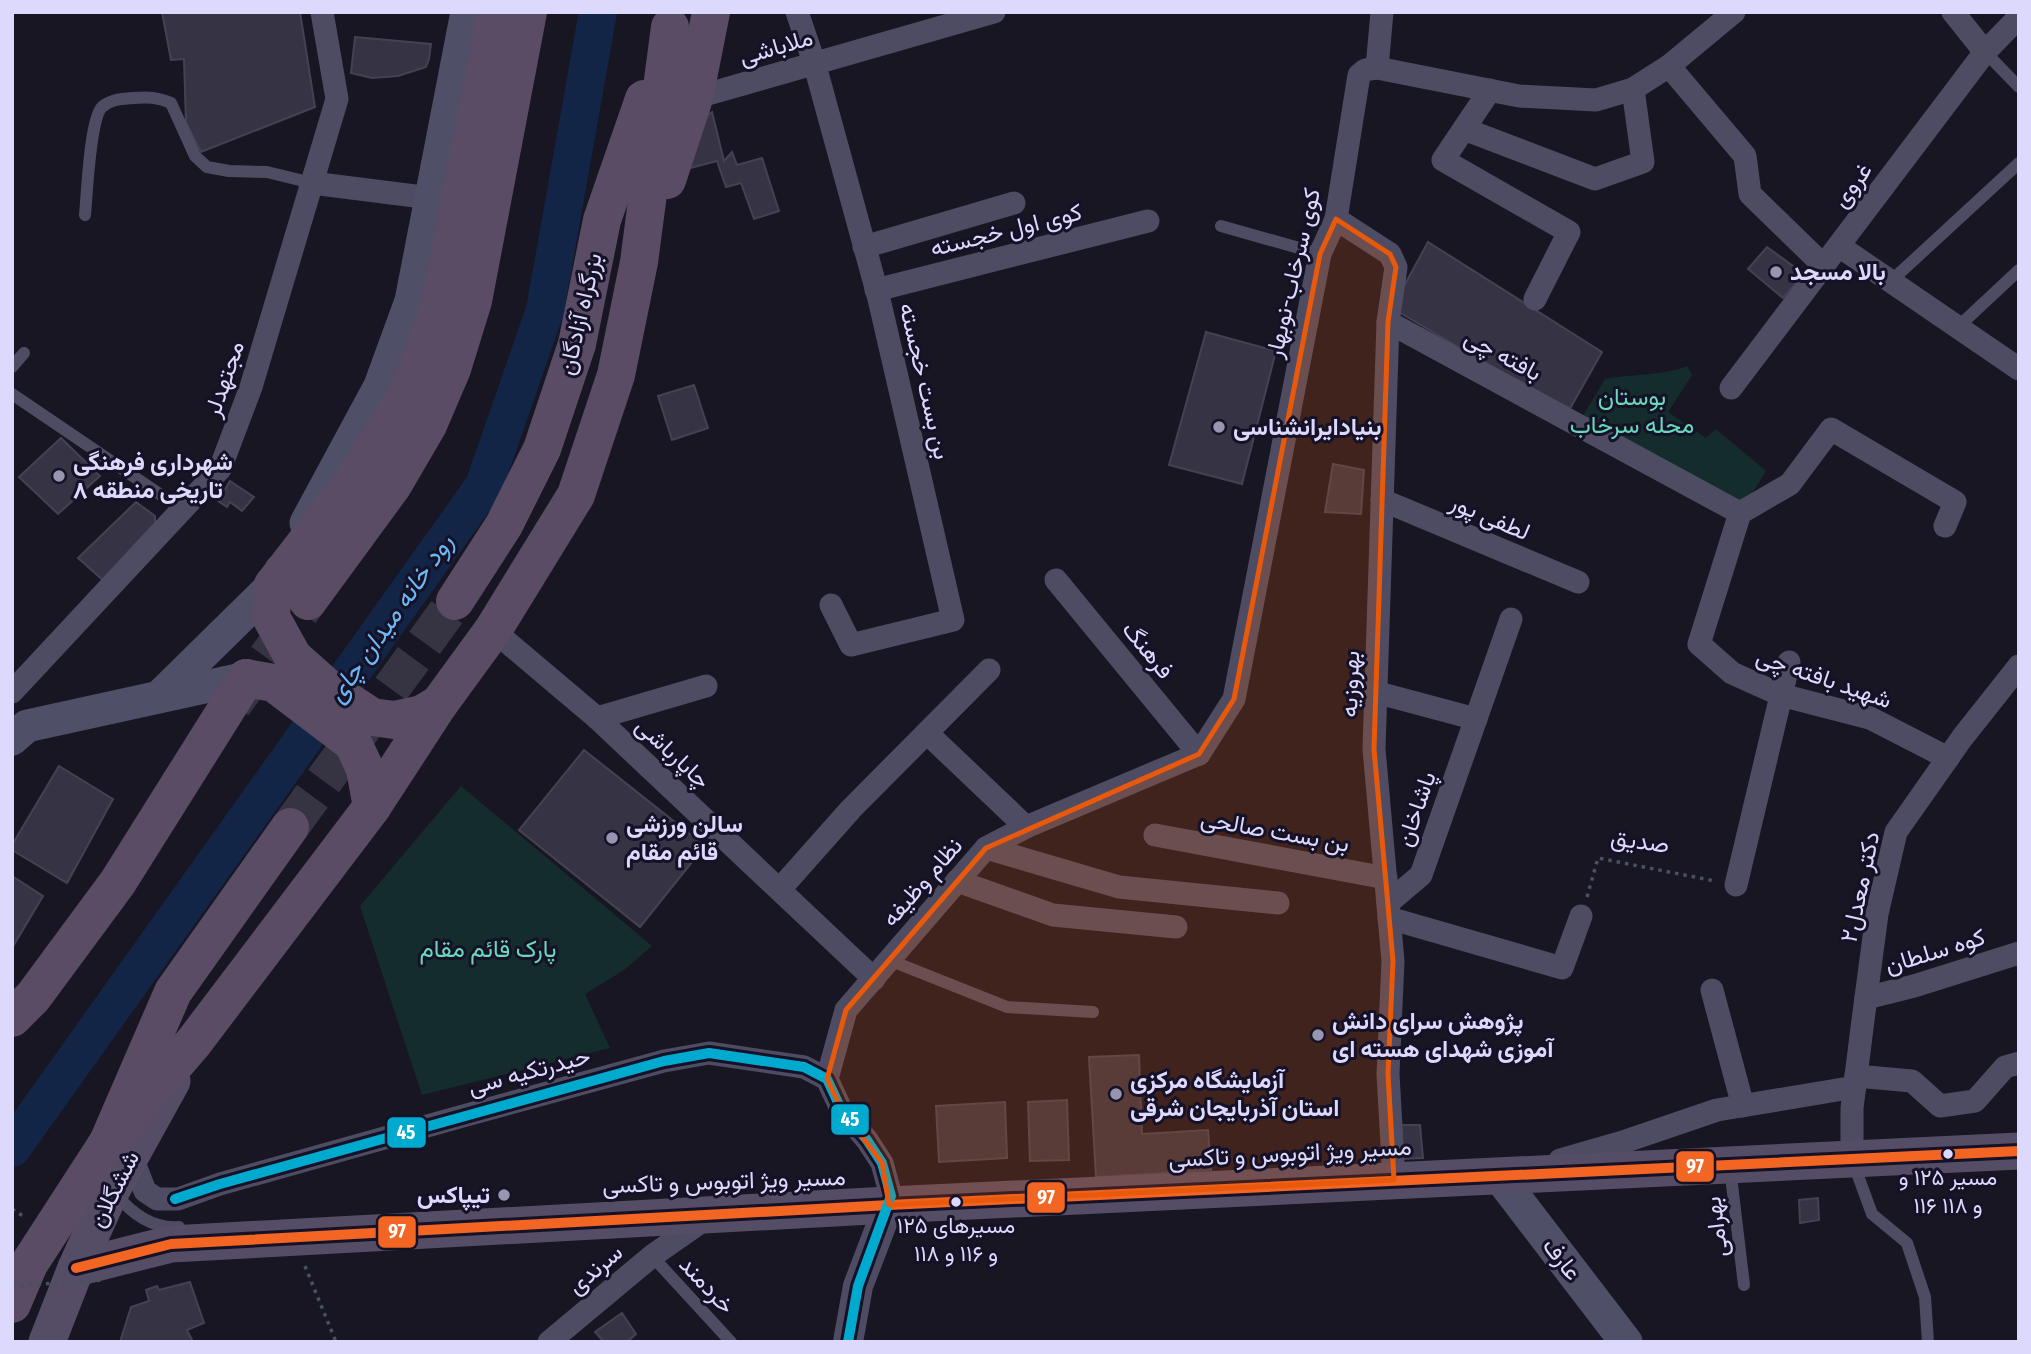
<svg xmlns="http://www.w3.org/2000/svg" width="2031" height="1354" font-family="'Fira Sans Condensed',Vazirmatn,sans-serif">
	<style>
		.green { fill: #152c2d }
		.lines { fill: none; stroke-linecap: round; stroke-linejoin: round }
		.river { stroke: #132546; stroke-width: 38 }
		.building { fill: #363444; stroke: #454155; stroke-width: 2 }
		.trunk-tunnel { stroke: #363343; stroke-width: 38; stroke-dasharray: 38 19; stroke-linecap: butt }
		.path { stroke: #48525f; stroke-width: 3.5; stroke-dasharray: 3.5 5; stroke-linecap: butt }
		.service { stroke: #4d4c62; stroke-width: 12 }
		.minor { stroke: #4d4c62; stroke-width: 23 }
		.tertiary { stroke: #4d4c62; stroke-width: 30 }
		.secondary { stroke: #504f68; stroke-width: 33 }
		.primary { stroke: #554d66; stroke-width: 37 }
		.trunk { stroke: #594c64; stroke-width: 38 }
		.path-bridge { stroke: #48525f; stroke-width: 3.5; stroke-dasharray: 3.5 5; stroke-linecap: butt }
		.trunk-bridge { stroke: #594c64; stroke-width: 38 }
		.bus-1-casing { stroke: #151127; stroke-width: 16 }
		.bus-2-casing { stroke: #151127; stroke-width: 16 }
		.bus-1 { stroke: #f26522; stroke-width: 10 }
		.bus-2 { stroke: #00a9ce; stroke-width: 10 }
		.marked { fill: #e8590c; fill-opacity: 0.2; stroke: #e8590c; stroke-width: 5; stroke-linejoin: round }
		.poi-dot { fill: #9895b0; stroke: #151127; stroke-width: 2.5 }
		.bus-dot { fill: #ddd9fd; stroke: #151127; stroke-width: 2.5 }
		.labels { text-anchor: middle; stroke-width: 6; stroke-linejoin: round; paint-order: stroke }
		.bus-label { font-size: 22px; fill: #ddd9fd; stroke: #151127 }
		.street-label { font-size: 24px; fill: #ddd9fd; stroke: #151127 }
		.poi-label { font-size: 24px; font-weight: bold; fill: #ddd9fd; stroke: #151127; text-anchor: start }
		.park-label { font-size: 24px; fill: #68d9bd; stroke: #151127 }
		.water-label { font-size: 26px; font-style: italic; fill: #6db7f6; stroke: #151127 }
		.line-badge { stroke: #151127; stroke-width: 2.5 }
		.badge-label { font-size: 19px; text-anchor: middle; font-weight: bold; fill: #fff }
	</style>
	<rect width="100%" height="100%" fill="#181622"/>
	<!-- green -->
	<g class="green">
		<path d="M1687 366 1692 375 1668 412 1706 438 1716 429 1766 471 1740 513 1580 421 1605 379C1632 374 1662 376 1687 366Z"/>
		<path d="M461 786 652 946 624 970 585 994 610 1048 422 1095 360 906Z"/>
	</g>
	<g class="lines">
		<!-- river -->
		<path class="river" d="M12 1148 484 486 545 310 598 12"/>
	</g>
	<!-- building -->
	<g class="building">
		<path d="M162 12H300L315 107 201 152 186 123 184 59 171 60Z"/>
		<path d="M355 37 431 44 429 59 426 67 398 76 372 78 351 73Z"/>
		<path d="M712 112 724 161 732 152 737 165 762 158 779 211 754 219 741 183 726 187 717 161 690 168 701 120Z"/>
		<path d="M1428 242 1602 352 1568 412 1392 308Z"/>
		<path d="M1767 247 1804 274 1783 298 1748 269Z"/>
		<path d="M1206 332 1276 351 1242 484 1169 465Z"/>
		<path d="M694 385 708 428 672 440 658 396Z"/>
		<path d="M61 438 100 476 58 514 19 477Z"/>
		<path d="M1333 464 1364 470 1361 514 1325 512Z"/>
		<path d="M230 481 254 497 242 511 230 502 227 507 218 501Z"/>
		<path d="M136 502 155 516V528L104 581 78 558Z"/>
		<path d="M584 750 705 846 640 927 519 830Z"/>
		<path d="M59 766 113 799 67 883 12 850V845Z"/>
		<path d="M12 876 43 896 12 948Z"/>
		<path d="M1139 1055 1142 1134 1208 1130 1211 1170 1096 1177 1089 1057Z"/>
		<path d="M1067 1100 1069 1160 1030 1161 1028 1102Z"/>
		<path d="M1005 1102 1007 1158 939 1162 936 1106Z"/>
		<path d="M1399 1125H1420L1423 1158 1400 1159Z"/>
		<path d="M1818 1198 1819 1220 1800 1223 1799 1200Z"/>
		<path d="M190 1282 204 1323 187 1330 193 1342H120L131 1307 149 1301 146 1290 157 1286 159 1290Z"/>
		<path d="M622 1313 636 1334 627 1342H604L595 1332Z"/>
	</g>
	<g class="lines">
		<!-- trunk-tunnel -->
		<g class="trunk-tunnel">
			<path d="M233 704 308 601"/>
			<path d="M290 827 455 601"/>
		</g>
		<!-- path -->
		<g class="path">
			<path d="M1587 897 1598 858 1715 881"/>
			<path d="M12 1209 26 1218"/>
			<path d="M305 1266 336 1342"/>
		</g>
		<!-- service -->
		<g class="service">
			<path d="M1985 52 2019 87"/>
			<path d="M85 215C87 194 90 119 102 107 111 99 122 99 133 98 148 97 157 97 171 103L195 156 207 167 229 171 267 172 312 183"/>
			<path d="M1221 226 1320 254"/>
			<path d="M1891 281 2019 163"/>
			<path d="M1958 327 2019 270"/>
			<path d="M12 367 24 353"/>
			<path d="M12 394 183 510"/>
			<path d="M889 960 1007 1007 1093 1012"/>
			<path d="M1853 1162 1872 1214 1907 1243 1925 1297 1928 1342"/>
			<path d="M1730 1168 1744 1285"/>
			<path d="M115 1193C131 1213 152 1229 179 1227"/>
			<path d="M652 1256 731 1342"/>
		</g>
		<!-- minor -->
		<g class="minor">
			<path d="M797 12 814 62 879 299 953 620 851 645 831 605"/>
			<path d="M1953 12 1985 52"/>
			<path d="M1669 66 1734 12"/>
			<path d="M1377 68 1519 96 1596 100 1633 89 1669 66 1745 156 1750 194 1824 266"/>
			<path d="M1490 90 1443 160 1569 232 1535 299"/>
			<path d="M694 98 994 12"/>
			<path d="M1464 129 1595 179 1643 162 1633 89"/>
			<path d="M312 183 431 198"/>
			<path d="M1336 219 1390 254 1396 267 1388 322 1374 749 1393 961 1388 1074 1394 1180"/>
			<path d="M1839 246 2019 369"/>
			<path d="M864 247 1014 203"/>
			<path d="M876 290 1148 221"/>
			<path d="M1388 322 1740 513"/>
			<path d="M1731 388 1985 52 2019 17"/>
			<path d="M1382 500 1578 582"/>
			<path d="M1740 513 1699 644 1732 673 1781 695 1870 718 1948 758"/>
			<path d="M1740 513 1790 484 1831 429 1955 502 1945 526"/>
			<path d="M1056 580 1199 754"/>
			<path d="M493 630 597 718 874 979"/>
			<path d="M12 692 220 469 251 387 337 99 322 12"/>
			<path d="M1375 692 1476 719"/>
			<path d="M597 718 706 686"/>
			<path d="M927 733 1026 827"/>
			<path d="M1199 754 1234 699 1320 254 1336 219 1359 75 1365 70 1377 68 1382 12"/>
			<path d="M1155 835 1386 878"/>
			<path d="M986 848 1119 887 1278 903"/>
			<path d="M957 881 1053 915 1176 927"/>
			<path d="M1736 885 1789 662"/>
			<path d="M780 889 851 809 989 670"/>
			<path d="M1388 903 1421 875 1511 619"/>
			<path d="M1389 918 1562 968 1581 916"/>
			<path d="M1712 990 1743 1106"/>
			<path d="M1866 998 1914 986 2019 953"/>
			<path d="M1856 1076 1912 1081 1940 1106 1975 1101 2005 1067 2019 1063"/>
			<path d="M827 1079 846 1010 986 848 1026 827 1199 754"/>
			<path d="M131 1155 145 1191 157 1199H178L220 1184 463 1116 664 1061 709 1053 804 1067 827 1079 841 1109 867 1140 882 1163 891 1196 889 1205"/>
			<path d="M1852 1158V1108L1863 1020 1877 914 1896 832 1962 738 2019 666"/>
			<path d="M1560 1167V1160L1626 1141 1717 1110 1855 1087"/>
			<path d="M549 1342 652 1256 708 1217"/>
		</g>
		<!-- tertiary -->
		<path class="tertiary" d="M848 1342 858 1286 889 1205"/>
		<!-- secondary -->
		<g class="secondary">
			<path d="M306 523 380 386 411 301 467 12"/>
			<path d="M161 695 273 585 281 570"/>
			<path d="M12 739 27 726 246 678"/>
			<path d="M1498 1175 1626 1342"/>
		</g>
		<!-- primary -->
		<g class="primary">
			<path d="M76 1268 171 1244 889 1205 2019 1151"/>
			<path d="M47 1342 76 1268 109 1195 172 1081"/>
		</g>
		<!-- trunk -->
		<g class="trunk">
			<path d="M667 180 694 98 711 12"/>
			<path d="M273 585 351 484 401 404 425 351 442 295 496 12"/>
			<path d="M308 601 393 485 428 425 452 369 473 301 528 12"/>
			<path d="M455 601 504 525 542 449 577 344 602 220 644 99"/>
			<path d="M12 1018 33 997 118 882 246 678"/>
			<path d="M108 1142 194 1042 372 807 439 704 493 630 576 495 616 375 639 262 670 27"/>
			<path d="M12 1304 29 1264 108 1142 173 992 290 827"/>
		</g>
		<!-- path-bridge -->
		<path class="path-bridge" d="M12 1286 104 1280"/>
		<!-- trunk-bridge -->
		<g class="trunk-bridge">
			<path d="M273 585 271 617 293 657 329 689 372 717 394 720 422 714 439 704"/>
			<path d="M246 678 274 683 353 743 365 769 372 807"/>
		</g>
		<defs>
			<path id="bus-1" d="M76 1268 171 1244 889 1205 2019 1151"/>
			<path id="bus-2" d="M175 1199 220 1184 664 1061 709 1053 804 1067 827 1079 841 1109 867 1140 882 1163 891 1196 858 1286 848 1342"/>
		</defs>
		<!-- bus-1 casing -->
		<use href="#bus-1" class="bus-1-casing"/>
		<!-- bus-2 casing -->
		<use href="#bus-2" class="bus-2-casing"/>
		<!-- bus-1 -->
		<use href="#bus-1" class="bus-1"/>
		<!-- bus-2 -->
		<use href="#bus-2" class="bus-2"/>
	</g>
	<!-- marked area -->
	<path class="marked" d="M1336 219 1390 254 1396 267 1388 322 1374 749 1393 961 1388 1074 1394 1180 889 1205 882 1163 841 1109 827 1079 846 1010 986 848 1199 754 1234 699 1320 254Z"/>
	<!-- markers -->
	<g class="poi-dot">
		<circle cx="1776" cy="272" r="7"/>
		<circle cx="1219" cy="427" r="7"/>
		<circle cx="59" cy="476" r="7"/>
		<circle cx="612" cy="838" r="7"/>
		<circle cx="1318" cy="1035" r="7"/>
		<circle cx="1116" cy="1094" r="7"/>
		<circle cx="504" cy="1195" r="7"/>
	</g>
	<g class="bus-dot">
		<circle cx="1948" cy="1154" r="6"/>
		<circle cx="956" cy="1202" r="6"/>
	</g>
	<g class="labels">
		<!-- bus labels -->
		<g class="bus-label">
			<text x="1948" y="1185">مسیر ۱۲۵ و<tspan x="1948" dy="28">۱۱۶ و ۱۱۸</tspan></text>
			<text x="956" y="1233">مسیرهای ۱۲۵<tspan x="956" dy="28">و ۱۱۶ و ۱۱۸</tspan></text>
		</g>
		<!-- street labels -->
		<g class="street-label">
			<text transform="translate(776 47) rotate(-16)" y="8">ملاباشی</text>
			<text transform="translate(1852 185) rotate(-53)" y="8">غروی</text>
			<text transform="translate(1006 230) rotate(-14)" y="8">کوی اول خجسته</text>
			<text transform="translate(1293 273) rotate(-77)" y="8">کوی سرخاب-نوبهار</text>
			<text transform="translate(580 314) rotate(-77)" y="8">بزرگراه آزادگان</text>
			<text transform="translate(1503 355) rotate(28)" y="8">بافته چی</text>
			<text transform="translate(224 379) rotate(-71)" y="8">مجتهدلر</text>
			<text transform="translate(925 381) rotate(77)" y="8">بن بست خجسته</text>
			<text transform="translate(1490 517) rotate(23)" y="8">لطفی پور</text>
			<text transform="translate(1148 650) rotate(51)" y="8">فرهنگ</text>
			<text transform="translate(1824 678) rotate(19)" y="8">شهید بافته چی</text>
			<text transform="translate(1350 684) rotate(-88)" y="8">بهروزیه</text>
			<text transform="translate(673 753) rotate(43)" y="8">چاپارباشی</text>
			<text transform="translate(1416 809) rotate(-71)" y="8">پاشاخان</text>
			<text transform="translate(1275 831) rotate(10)" y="8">بن بست صالحی</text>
			<text transform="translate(1640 841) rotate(8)" y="8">صدیق</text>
			<text transform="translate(922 882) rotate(-49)" y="8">نظام وظیفه</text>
			<text transform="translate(1860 887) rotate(-78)" y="8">دکتر معدل۲</text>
			<text transform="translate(1935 951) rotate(-17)" y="8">کوه سلطان</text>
			<text transform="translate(529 1071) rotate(-15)" y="8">حیدرتکیه سی</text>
			<text transform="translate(1290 1153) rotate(-3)" y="8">مسیر ویژ اتوبوس و تاکسی</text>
			<text transform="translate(724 1181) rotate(-2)" y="8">مسیر ویژ اتوبوس و تاکسی</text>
			<text transform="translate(114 1189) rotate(-63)" y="8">ششگلان</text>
			<text transform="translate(1716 1227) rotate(-97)" y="8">بهرامی</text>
			<text transform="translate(1562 1259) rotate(52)" y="8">عارف</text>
			<text transform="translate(595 1269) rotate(-40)" y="8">سرندی</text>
			<text transform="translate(707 1285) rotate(47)" y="8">خردمند</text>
		</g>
		<!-- poi labels -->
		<g class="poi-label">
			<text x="1790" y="280">بالا مسجد</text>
			<text x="1233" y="435">بنیادایرانشناسی</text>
			<text x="73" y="470">شهرداری فرهنگی<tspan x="73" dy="28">تاریخی منطقه ۸</tspan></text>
			<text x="626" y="832">سالن ورزشی<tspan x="626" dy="28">قائم مقام</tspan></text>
			<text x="1332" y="1029">پژوهش سرای دانش<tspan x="1332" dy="28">آموزی شهدای هسته ای</tspan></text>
			<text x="1130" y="1088">آزمایشگاه مرکزی<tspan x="1130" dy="28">استان آذربایجان شرقی</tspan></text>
			<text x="490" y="1203" text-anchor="end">تیپاکس</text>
		</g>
		<!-- park labels -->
		<g class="park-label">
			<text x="1632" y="405">بوستان<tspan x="1632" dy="28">محله سرخاب</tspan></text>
			<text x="488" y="957">پارک قائم مقام</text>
		</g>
		<!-- water labels -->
		<g class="water-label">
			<text transform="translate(390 618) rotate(-55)" y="9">رود خانه میدان چای</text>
		</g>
	</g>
	<g class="line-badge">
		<rect x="830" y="1103" width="40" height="33" rx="7" fill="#00a9ce"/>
		<rect x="386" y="1116" width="41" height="33" rx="7" fill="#00a9ce"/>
		<rect x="1675" y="1150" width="40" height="33" rx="7" fill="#f26522"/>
		<rect x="1026" y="1181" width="40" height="33" rx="7" fill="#f26522"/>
		<rect x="377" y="1215" width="40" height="34" rx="7" fill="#f26522"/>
	</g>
	<g class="badge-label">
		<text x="850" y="1126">45</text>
		<text x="406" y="1139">45</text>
		<text x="1695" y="1173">97</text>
		<text x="1046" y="1204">97</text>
		<text x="397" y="1238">97</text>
	</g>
	<!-- border -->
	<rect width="2031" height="1354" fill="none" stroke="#ddd9fd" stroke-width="28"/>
</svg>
